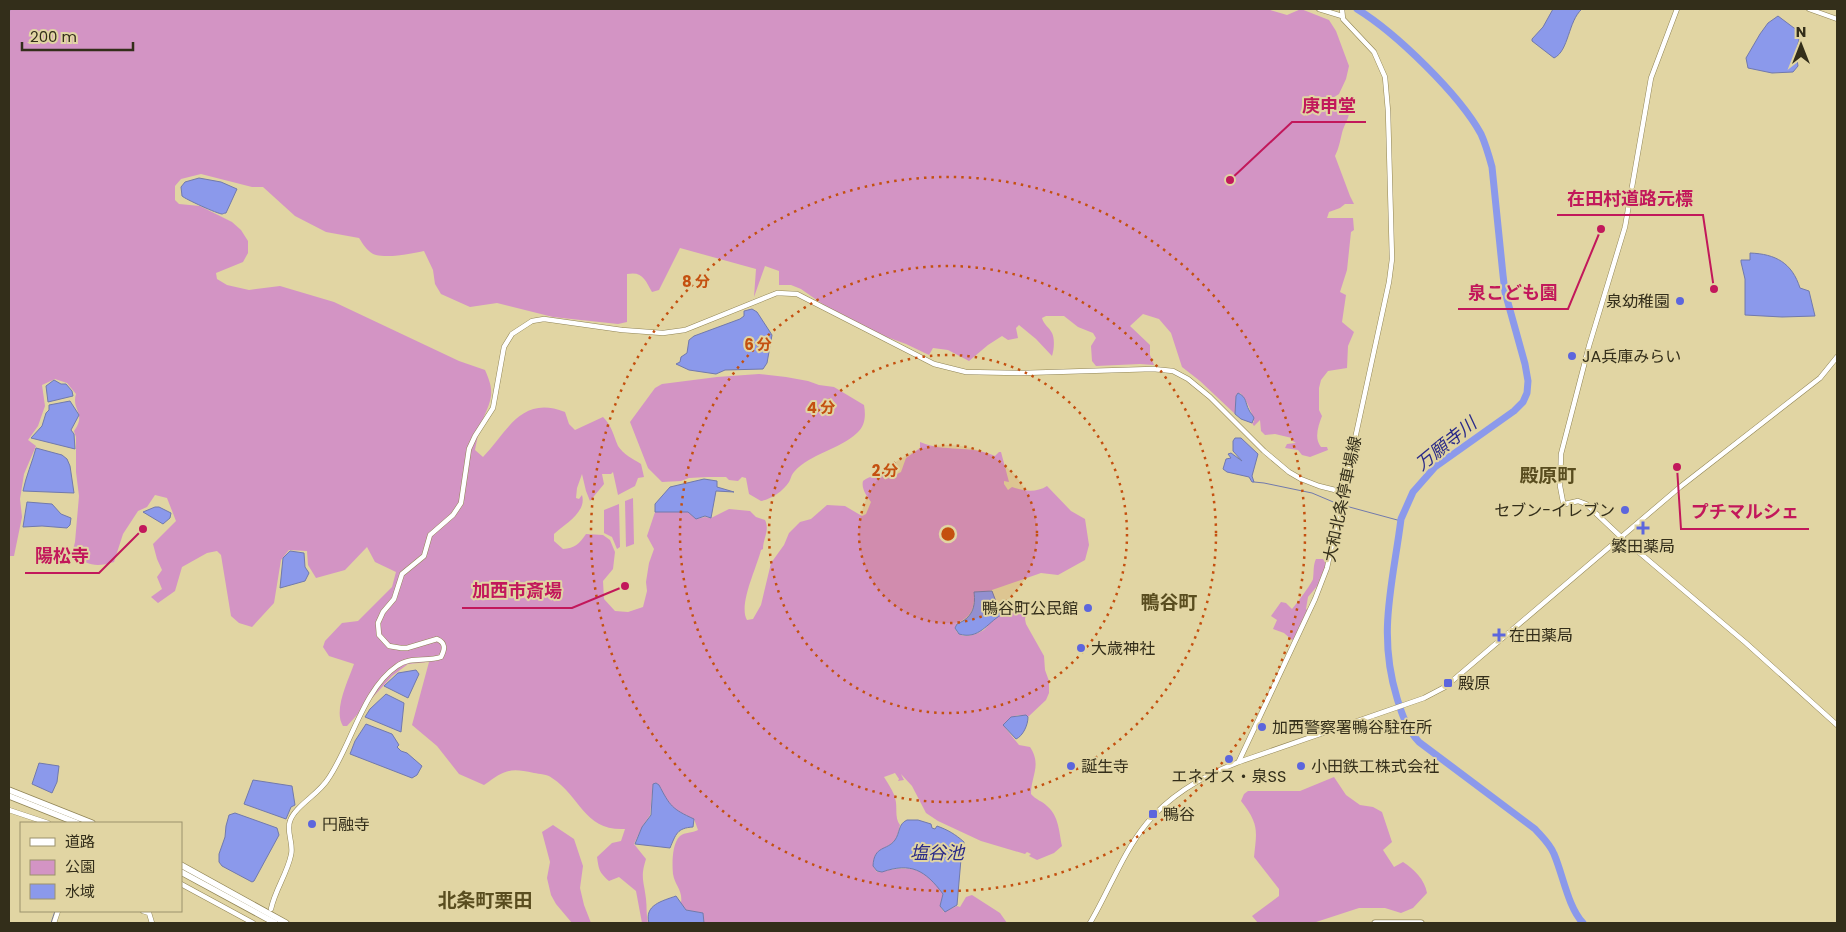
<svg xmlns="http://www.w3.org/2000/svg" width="1846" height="932" font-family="Poppins,'Noto Sans JP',sans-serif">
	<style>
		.green { fill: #d394c4 }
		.water { fill: #8b99eb; stroke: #7179ac }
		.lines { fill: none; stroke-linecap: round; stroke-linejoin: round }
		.stream { stroke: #7179ac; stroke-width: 1 }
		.river { stroke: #8b99eb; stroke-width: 7 }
		.secondary-casing { stroke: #908455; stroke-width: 5.5 }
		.highway-casing { stroke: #908455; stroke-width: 7 }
		.secondary { stroke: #fff; stroke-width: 4.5 }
		.highway { stroke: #fff; stroke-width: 5.5 }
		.ring { fill: none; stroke: #c4500f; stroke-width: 2.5; stroke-dasharray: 2.5 5 }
		.poi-dot { fill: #5c66dd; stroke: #e1d5a3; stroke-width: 2 }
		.labels { text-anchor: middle; stroke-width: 4; stroke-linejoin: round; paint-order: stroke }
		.poi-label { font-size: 16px; fill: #332e1a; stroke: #e1d5a3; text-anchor: start }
		.street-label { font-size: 16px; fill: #332e1a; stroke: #e1d5a3 }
		.water-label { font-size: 18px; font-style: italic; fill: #2a2a88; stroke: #e1d5a3 }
		.quarter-label { font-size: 19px; font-weight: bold; fill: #594d1f; stroke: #e1d5a3 }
		.centre { fill: #c4500f; stroke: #e1d5a3; stroke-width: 2.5 }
		.ring-label { font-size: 15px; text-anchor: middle; font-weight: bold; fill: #c4500f; stroke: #e1d5a3; stroke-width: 4; stroke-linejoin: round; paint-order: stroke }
		.leader { fill: none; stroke: #c2185b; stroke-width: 2 }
		.callout-dot { fill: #c2185b; stroke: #e1d5a3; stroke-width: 2 }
		.callout-label { font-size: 18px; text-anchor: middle; font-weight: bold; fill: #c2185b; stroke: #e1d5a3; stroke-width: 4; stroke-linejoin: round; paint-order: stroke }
	</style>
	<rect width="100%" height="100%" fill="#e1d5a3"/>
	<!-- green -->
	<g class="green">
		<path d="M9 9H1267L1287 15 1301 9 1329 20 1336 31 1349 66 1346 79 1339 94 1328 101 1337 107 1349 102C1350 121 1347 117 1342 133 1340 141 1339 148 1335 156L1350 196 1354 204H1345L1340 208 1329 212 1327 218H1353L1354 230 1351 232 1347 270 1340 292 1346 295 1342 322 1354 332 1348 346 1347 368 1328 371 1321 380 1319 388V410L1322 416C1318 426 1314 439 1321 447H1327L1328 450 1310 457 1302 455 1298 450 1285 448 1287 444 1296 443 1291 440 1292 438 1275 434 1265 435 1261 431 1260 420 1254 426 1252 423 1254 422C1253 415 1246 398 1240 393H1238L1236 396 1235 414 1200 381 1182 367 1171 333 1159 319 1143 314 1130 326 1150 345V355L1154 365 1140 364 1096 366 1092 361 1091 346 1096 338 1093 333 1078 327 1064 316H1046L1042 318C1044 325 1049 327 1052 333 1055 339 1054 350 1052 356L1036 339 1019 325 1016 328 1018 338 1008 340 1002 336 988 345 969 361 948 350 933 348 929 355 906 344 851 324 801 289 791 285H779V271L765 266 754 297 756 269 680 248 659 290 652 292C645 280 643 271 627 274V322L618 324 553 317 497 303 470 307 441 294 435 284 433 270 424 251C411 254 389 258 376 255 368 253 363 244 359 238L326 232 295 216 263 187H252L201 174 181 179 175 186V200L179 204 200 206 232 222 241 230 248 241V253L243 262 216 273 217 279 227 285 249 290 280 286 334 302 459 361 485 370C495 392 492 398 483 419 479 428 477 440 475 450L483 457C508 431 521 395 565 412L569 424 575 430 603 417C612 426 613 434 618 446 623 454 633 459 641 464L644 477 638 478 635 486 618 495 613 472 611 474H602L604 484 590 501 586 491 582 474 577 488 576 498 579 499 582 495C587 512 565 524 554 534V541L563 549C575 548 579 544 586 534L603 535 610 540 615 552 613 569 603 581 604 599 615 611 628 612 643 607 647 591 646 582 649 563 654 549 647 536 655 512H688L696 519 705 517 711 518 729 509 750 511 756 517 765 520C770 531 763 538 763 549L761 550C757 567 738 605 747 620L753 619 761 605 771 563 784 545 789 533 800 522 811 519 827 505 845 506 862 516 866 514 871 502C867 496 861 489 863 481 879 469 887 480 901 472L906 458 920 448V442C945 453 969 444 995 456L999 452H1001L1009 482 1004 481V484L1008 490 1012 487C1024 491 1036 493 1047 486L1071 511 1085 519 1089 545 1085 560 1058 575 1041 573 989 591 974 592C975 607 972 617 957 623L955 628C956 630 957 633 959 634 966 639 980 633 985 629 988 626 990 622 993 620 1001 613 1018 602 1028 606L1025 619 1026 624 1044 656 1045 670 1049 681V693L1046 700 1028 717C1019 712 1009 717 1003 725L1019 745 1030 747C1042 765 1031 776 1031 794 1036 800 1042 801 1047 806 1059 816 1059 832 1062 846L1054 853 1037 860 1029 856 1031 854 1027 852 1025 854 981 841 938 821 926 813 912 786 901 774 904 780 898 781 899 779 895 773 884 777C887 782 894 792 895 798 898 807 894 817 900 825 898 832 897 839 892 843 881 851 874 849 873 866L877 872C884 872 890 869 897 869 920 866 930 877 943 894L940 906 944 912 957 906 960 907 966 897 972 895 1000 913 1007 923H704L703 913 686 910 681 903C683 890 675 886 673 874 672 864 672 843 680 836 685 832 692 833 698 830L694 819 675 810 667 800 659 785 656 783 653 784 650 815 642 827 634 844 646 859C640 878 644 881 646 899 647 907 646 915 648 923H642L636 891 619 877 609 881C599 872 599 870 597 857L612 843 621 841 625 829C584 831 581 797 552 778 548 774 539 774 534 773 508 767 504 771 484 785L459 774 437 746 412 725 429 662 408 664 392 676 347 726H343C333 711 348 681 354 664L329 656 323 647 325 641 342 623 358 621 392 587 396 572 375 562 367 547 345 570 316 578 308 565 307 551 289 550 281 560 274 603 252 627 239 623 231 616 221 555 217 551 207 553 182 567 175 591 158 603 151 597 162 589 157 577 162 570 157 559 153 544 176 521 167 498 155 495 147 507 138 511 123 534 114 562C95 568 88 565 72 554L75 542 79 496 76 472V437L74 431C87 413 71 410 76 394L67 383 55 379 42 385 45 406 38 426 28 440 36 446 24 474 20 499 22 517 14 556H9Z"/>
		<path d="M759 374 786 377 808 381 819 385 834 387 864 405C866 416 865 426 857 433 839 450 811 453 794 472 791 475 791 479 789 482 783 491 772 499 761 501L749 494 746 478 742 477 738 481 729 480 726 477H707L689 478 681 481 662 482 648 468 630 422 655 388 662 384 717 377Z"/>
		<path d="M633 498 634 544 626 547 625 501Z"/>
		<path d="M619 504 620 547 617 549 612 537 604 533V510Z"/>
		<path d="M1316 559H1323L1326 564 1318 585 1308 597 1306 609 1308 610 1294 639 1292 640 1284 633 1273 629 1277 620 1271 616 1281 602 1286 603 1292 609C1295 606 1312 583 1313 579 1314 572 1313 565 1316 559Z"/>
		<path d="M1334 777 1346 795 1360 805 1373 807 1382 812 1392 842 1383 850 1394 867 1403 862C1414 869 1425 880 1427 893L1413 908 1401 913 1385 908H1359L1313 923H1258L1252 916 1279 896V889L1254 857C1257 830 1259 824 1241 801L1244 794 1248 791H1300Z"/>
		<path d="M553 825 574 839 583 866 580 888 584 905 591 923H572L556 904 551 895 547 878 550 862 542 832Z"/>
	</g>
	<!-- water -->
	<g class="water">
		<path d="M1553 9H1582C1568 21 1569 51 1554 58L1532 41V39L1543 27Z"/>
		<path d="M1778 16 1794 28 1801 31 1796 52 1798 66 1793 72 1772 73 1748 68 1746 58 1760 34 1768 23Z"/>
		<path d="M199 178 221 182 237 189 226 213C224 213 223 214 222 214 218 214 185 199 182 196L181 187 185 182Z"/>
		<path d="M1750 253C1776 254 1792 263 1800 288L1809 291 1815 316 1782 317 1745 315V279L1741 262V260H1750Z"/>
		<path d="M752 309 757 312 772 335 767 363 763 369 725 370 716 374 689 370 676 364 680 362 681 357 687 353 689 340 694 336 740 319 744 316V311Z"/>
		<path d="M54 380 61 384H66L72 391 73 396 48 402 46 386Z"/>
		<path d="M1238 393C1247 397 1245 403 1249 410 1250 413 1253 415 1254 418L1252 423 1241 419 1235 414 1236 396Z"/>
		<path d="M70 401 79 415 71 430 74 434 75 449 31 438 42 426 46 413 49 410V405Z"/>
		<path d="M1235 438H1241L1258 454 1252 476 1254 482H1252L1249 477 1227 472 1223 469 1226 459 1231 458 1228 454 1231 453 1242 461 1233 451V441Z"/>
		<path d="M36 448 62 455 67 459 70 466 74 493 23 491C26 476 32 463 36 448Z"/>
		<path d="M704 479 717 481V487L734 492 716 491 711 518 705 516 696 519 688 512H655V504L670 487Z"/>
		<path d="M27 502 52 504 61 514 71 518 70 525 67 528 42 526 23 527Z"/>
		<path d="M155 507H159L171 513 170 518 163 524 143 512Z"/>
		<path d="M290 551 304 553 305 567 309 573 305 581 280 588 283 558Z"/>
		<path d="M992 591 1001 615C987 623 979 640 959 634L955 628 957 624C972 618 976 607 974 592Z"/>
		<path d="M416 670 419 674 408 698 384 686 398 673Z"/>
		<path d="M386 694 404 703 401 732 365 717 370 709Z"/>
		<path d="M1026 715 1028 717C1028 725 1023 736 1016 739L1003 725 1011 717Z"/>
		<path d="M366 724 392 734 399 745 397 747 401 751 407 753 422 766 417 775 412 778 350 754 355 741Z"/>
		<path d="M39 763 59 766 57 782 52 793 32 784Z"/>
		<path d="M253 780 292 786 295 805 291 807 286 819 244 804Z"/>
		<path d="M656 783 659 785C670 806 672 809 694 819L693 827C677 828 676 834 670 848L635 844 642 827 651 815 653 784Z"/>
		<path d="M235 813 277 828 279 835 254 881 252 882 222 866 219 862V854L225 837 226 826 229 815Z"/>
		<path d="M907 820H918L931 824 932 828 935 829 937 826C948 830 955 834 964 842L961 859 957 905 945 912 940 906 943 894C925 870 911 862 882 872L877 871 873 866C874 845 887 851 895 840 900 833 898 824 907 820Z"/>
		<path d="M676 896 686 910 703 913 704 923H649C644 905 662 901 676 896Z"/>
	</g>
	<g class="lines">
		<!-- stream -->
		<g class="stream">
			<path d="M9 10 14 9"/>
			<path d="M1254 482 1264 483 1312 493 1338 504"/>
			<path d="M1342 505 1401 521"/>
			<path d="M51 923 55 911"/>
		</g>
		<!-- river -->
		<path class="river" d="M1357 9C1396 33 1459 94 1481 134 1486 145 1489 156 1492 167L1503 275 1505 292 1525 364 1528 381 1527 393 1523 402 1514 411 1435 467 1413 492 1401 519C1393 583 1377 633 1397 698 1402 715 1407 729 1419 742L1535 829C1542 837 1550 844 1554 854 1563 875 1568 907 1583 923"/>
		<defs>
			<g id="secondary">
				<path d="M1319 9 1342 16"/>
				<path d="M1677 9 1651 78 1625 227 1589 346 1561 454 1560 486 1563 502 1565 504 1578 501 1586 504 1621 537 1746 643 1837 725"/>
				<path d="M1809 9 1837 19"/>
				<path d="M1239 761 1315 599 1327 568 1389 282 1392 259 1388 111 1385 77 1374 52 1343 19 1342 9"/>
				<path d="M9 810 48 823"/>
				<path d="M181 884 253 923"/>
				<path d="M271 909C275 890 287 874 291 855 294 844 286 832 290 821 295 806 319 794 328 779 351 746 363 689 397 666 410 656 427 662 441 657 445 649 446 643 437 639L407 648H401L389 646 379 635 378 623 383 612 394 599 402 574 424 556 430 535 453 515 461 503 469 449 475 436 493 408 504 347 512 334 532 321 544 319 622 330 663 333 685 330 777 293 797 294 934 364 966 372 1022 373 1153 369 1173 371 1188 379 1210 397 1264 451 1289 472 1301 479 1319 486 1343 492"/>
				<path d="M143 911 149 913 152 923"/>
				<path d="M54 923 58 911"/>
				<path d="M1090 923C1109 891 1123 852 1147 823 1171 794 1205 775 1239 762L1424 698 1445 687 1680 487 1820 378 1837 357"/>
			</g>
			<g id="highway">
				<path d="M9 790 92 823"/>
				<path d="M9 796 77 823"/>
				<path d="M181 865 286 923"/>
				<path d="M181 872 275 923"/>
				<path d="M1375 923H1421"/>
			</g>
		</defs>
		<!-- secondary casing -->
		<use href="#secondary" class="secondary-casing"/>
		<!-- highway casing -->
		<use href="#highway" class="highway-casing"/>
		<!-- secondary -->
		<use href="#secondary" class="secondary"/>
		<!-- highway -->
		<use href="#highway" class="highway"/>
	</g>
	<!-- distance rings -->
	<circle cx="948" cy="534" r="89" fill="#c4500f" fill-opacity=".12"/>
	<g class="ring">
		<circle cx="948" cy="534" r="89"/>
		<circle cx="948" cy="534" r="179"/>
		<circle cx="948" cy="534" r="268"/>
		<circle cx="948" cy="534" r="357"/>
	</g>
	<!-- markers -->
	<g class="poi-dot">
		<circle cx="1680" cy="301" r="5"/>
		<circle cx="1572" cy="356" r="5"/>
		<circle cx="1625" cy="510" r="5"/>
		<path d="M1640.5 520.5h5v5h5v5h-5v5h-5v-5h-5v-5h5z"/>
		<circle cx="1088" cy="608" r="5"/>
		<path d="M1496.5 627.5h5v5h5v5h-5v5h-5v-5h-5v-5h5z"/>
		<circle cx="1081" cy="648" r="5"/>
		<rect x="1443" y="678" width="10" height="10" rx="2.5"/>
		<circle cx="1262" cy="727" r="5"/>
		<circle cx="1229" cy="759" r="5"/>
		<circle cx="1071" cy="766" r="5"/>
		<circle cx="1301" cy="766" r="5"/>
		<rect x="1148" y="809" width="10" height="10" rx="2.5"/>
		<circle cx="312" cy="824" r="5"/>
	</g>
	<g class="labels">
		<!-- poi labels -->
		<g class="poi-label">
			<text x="1670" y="307" text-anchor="end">泉幼稚園</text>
			<text x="1582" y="362">JA兵庫みらい</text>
			<text x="1615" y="516" text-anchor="end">セブン-イレブン</text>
			<text x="1643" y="552" text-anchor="middle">繁田薬局</text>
			<text x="1078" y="614" text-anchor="end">鴨谷町公民館</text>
			<text x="1509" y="641">在田薬局</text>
			<text x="1091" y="654">大歳神社</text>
			<text x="1458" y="689">殿原</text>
			<text x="1272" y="733">加西警察署鴨谷駐在所</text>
			<text x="1081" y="772">誕生寺</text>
			<text x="1311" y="772">小田鉄工株式会社</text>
			<text x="1229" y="782" text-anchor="middle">エネオス・泉SS</text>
			<text x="1163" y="820">鴨谷</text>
			<text x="322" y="830">円融寺</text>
		</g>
		<!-- street labels -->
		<g class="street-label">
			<text transform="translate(1342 499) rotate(-78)" y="6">大和北条停車場線</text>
		</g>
		<!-- water labels -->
		<g class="water-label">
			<text transform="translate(1446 444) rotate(-39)" y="6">万願寺川</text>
			<text x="937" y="859">塩谷池</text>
		</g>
		<!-- quarter labels -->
		<g class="quarter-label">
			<text x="1548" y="482">殿原町</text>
			<text x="1169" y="609">鴨谷町</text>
			<text x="485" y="907">北条町栗田</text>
		</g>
	</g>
	<circle cx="948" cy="534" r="8" class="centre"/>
	<g class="ring-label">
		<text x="696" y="287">8 分</text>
		<text x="758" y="350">6 分</text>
		<text x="821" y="413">4 分</text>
		<text x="885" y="476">2 分</text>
	</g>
	<!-- callouts -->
	<path class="leader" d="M1230 180L1292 122H1366M1714 289L1703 215H1557M1601 229L1568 309H1458M1677 467L1681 529H1809M143 529L99 573H25M625 586L572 608H462"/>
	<g class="callout-dot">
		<circle cx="1230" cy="180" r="5"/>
		<circle cx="1714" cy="289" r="5"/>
		<circle cx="1601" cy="229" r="5"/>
		<circle cx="1677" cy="467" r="5"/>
		<circle cx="143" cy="529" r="5"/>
		<circle cx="625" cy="586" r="5"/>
	</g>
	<g class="callout-label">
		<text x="1329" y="112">庚申堂</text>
		<text x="1630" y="205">在田村道路元標</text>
		<text x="1513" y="299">泉こども園</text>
		<text x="1745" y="518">プチマルシェ</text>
		<text x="62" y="562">陽松寺</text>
		<text x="517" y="597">加西市斎場</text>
	</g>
	<!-- border -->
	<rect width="1846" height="932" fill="none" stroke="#332e1a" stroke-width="20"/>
	<!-- legend -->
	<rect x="20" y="822" width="162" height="90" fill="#e1d5a3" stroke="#9b926c"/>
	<rect x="30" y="838" width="25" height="8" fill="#ffffff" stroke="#9b926c"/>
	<text x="65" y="847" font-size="15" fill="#332e1a">道路</text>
	<rect x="30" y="860" width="25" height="15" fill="#d394c4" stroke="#9b926c"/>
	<text x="65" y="872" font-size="15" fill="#332e1a">公園</text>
	<rect x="30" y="884" width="25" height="15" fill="#8b99eb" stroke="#9b926c"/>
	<text x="65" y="897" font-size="15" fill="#332e1a">水域</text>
	<!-- north arrow -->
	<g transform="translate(1801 45)" stroke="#e1d5a3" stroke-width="4" paint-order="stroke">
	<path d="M0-4L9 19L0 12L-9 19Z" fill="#332e1a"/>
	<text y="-8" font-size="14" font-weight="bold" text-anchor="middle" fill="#332e1a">N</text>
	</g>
	<!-- scale -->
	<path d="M22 42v8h111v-8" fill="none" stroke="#332e1a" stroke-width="2.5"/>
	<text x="30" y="42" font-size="15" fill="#332e1a" stroke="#e1d5a3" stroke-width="4" paint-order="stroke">200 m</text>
</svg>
